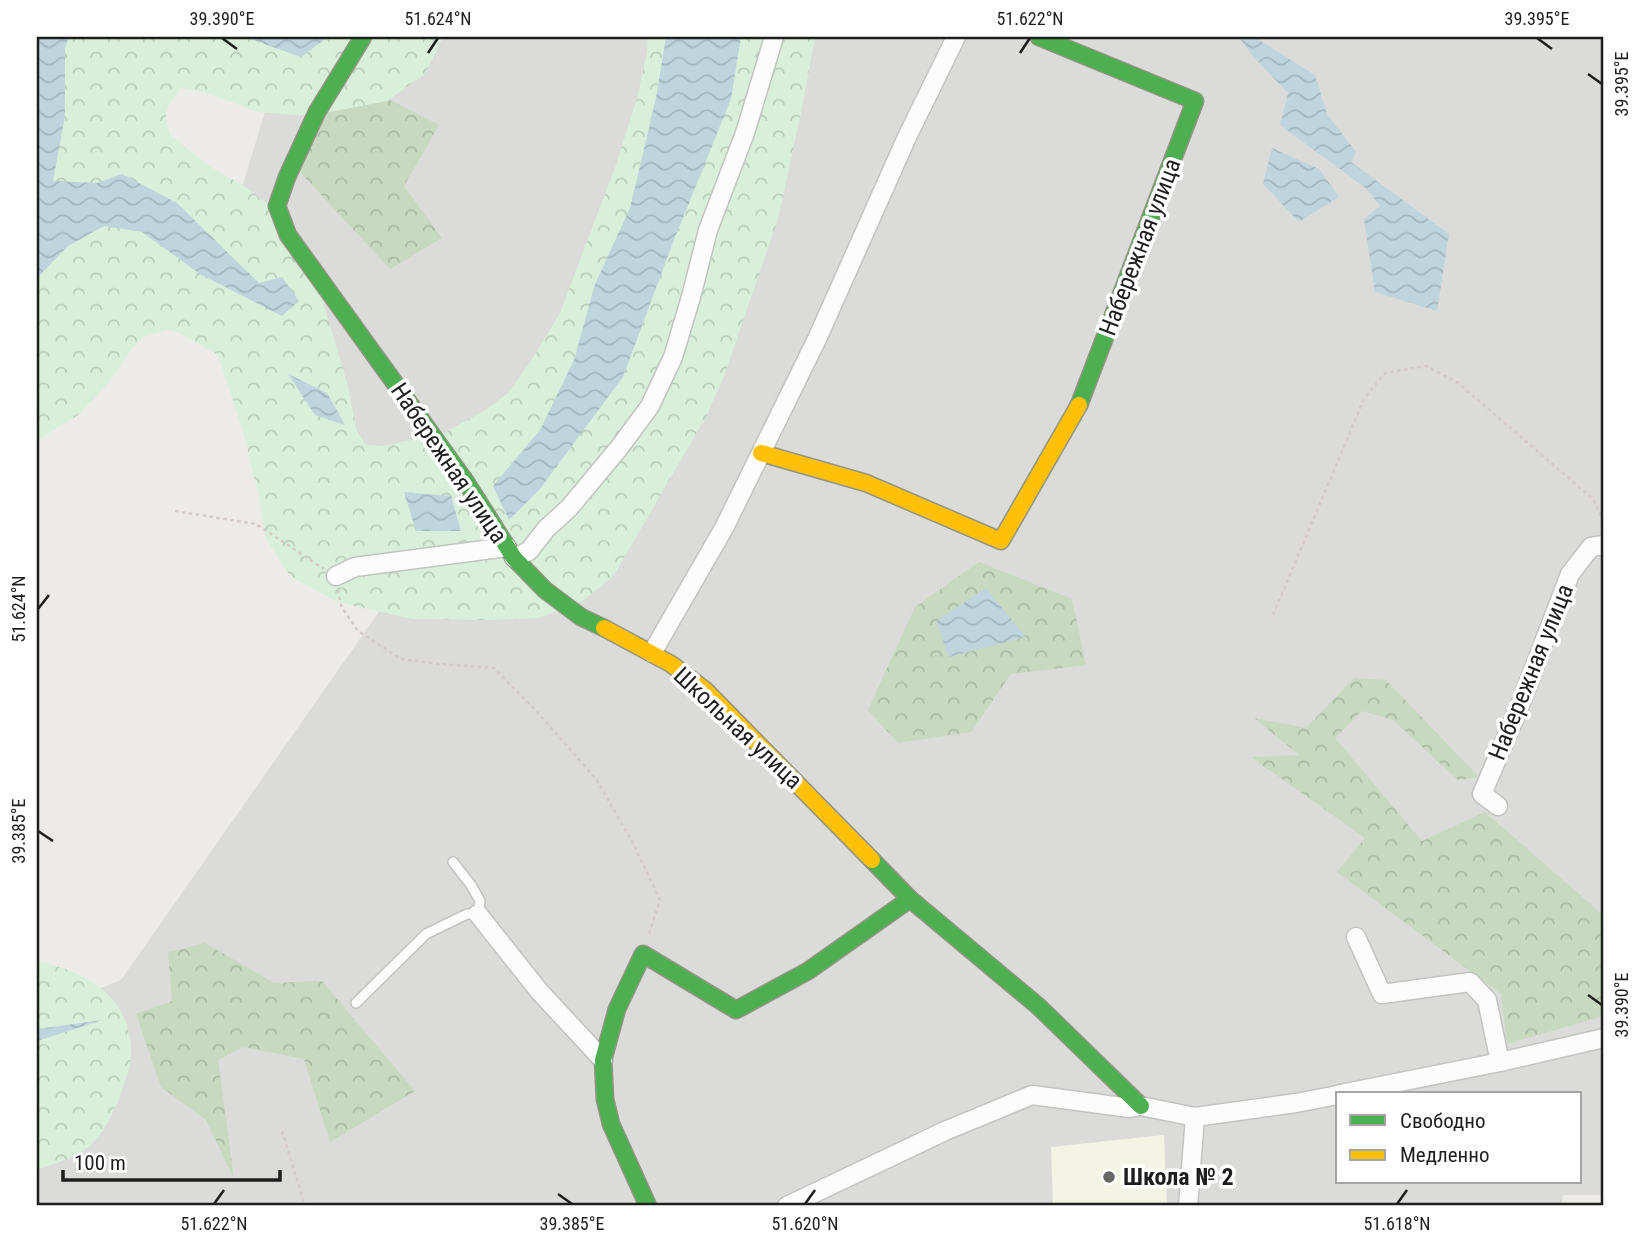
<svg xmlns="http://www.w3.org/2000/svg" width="1641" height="1243" font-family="'Roboto Condensed',sans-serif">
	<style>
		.residential { fill: #dbdbd9; fill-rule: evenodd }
		.education { fill: #f4f4e4 }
		.forest { fill: url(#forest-crowns) }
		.park { fill: url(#park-crowns) }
		.water { fill: url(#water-waves) }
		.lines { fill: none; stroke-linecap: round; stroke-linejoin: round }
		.lane-casing { stroke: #c3c3c2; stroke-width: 12 }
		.street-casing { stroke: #c3c3c2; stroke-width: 21 }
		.fast-casing { stroke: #929482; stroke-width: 19 }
		.slow-casing { stroke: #929482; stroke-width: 19 }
		.path { stroke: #d5cac7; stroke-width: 2.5; stroke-dasharray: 3.5 3.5; stroke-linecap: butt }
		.lane { stroke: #fcfcfc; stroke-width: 9 }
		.street { stroke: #fcfcfc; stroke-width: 18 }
		.fast { stroke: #4caf50; stroke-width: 16 }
		.slow { stroke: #ffc107; stroke-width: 16 }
		.ticks { fill: none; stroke: #1e1e1e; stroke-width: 2.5 }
		.poi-dot { fill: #666665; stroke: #fff; stroke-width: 2.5 }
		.labels { text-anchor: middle; stroke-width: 7; stroke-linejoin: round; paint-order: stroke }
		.street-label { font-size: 24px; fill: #1e1e1e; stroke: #fff }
		.poi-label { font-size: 24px; font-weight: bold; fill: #1e1e1e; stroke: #fff; text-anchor: start }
		.neatline { fill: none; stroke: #1e1e1e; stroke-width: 2.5 }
		.ticks-label { font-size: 18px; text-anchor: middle; fill: #1e1e1e }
	</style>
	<defs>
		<pattern id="forest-crowns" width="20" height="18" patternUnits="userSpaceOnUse" patternTransform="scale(1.75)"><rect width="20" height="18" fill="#c7d9bf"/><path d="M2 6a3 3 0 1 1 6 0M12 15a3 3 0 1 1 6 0" fill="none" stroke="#aabaa4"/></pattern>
		<pattern id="park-crowns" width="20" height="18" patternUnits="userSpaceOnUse" patternTransform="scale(1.75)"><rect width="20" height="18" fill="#d8f0d9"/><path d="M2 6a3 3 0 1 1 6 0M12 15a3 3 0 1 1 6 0" fill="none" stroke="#b9cdba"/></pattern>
		<pattern id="water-waves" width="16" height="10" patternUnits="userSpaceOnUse" patternTransform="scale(1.75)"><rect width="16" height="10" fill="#bed5dd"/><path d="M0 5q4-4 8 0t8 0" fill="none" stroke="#a3b6bd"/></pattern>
	</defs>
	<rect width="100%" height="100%" fill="#ecebe8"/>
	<!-- residential -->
	<path class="residential" d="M288 37H1604V1195H1563L1561 1206H37V1014L121 980 390 596 208 298ZM1338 1094H1580V1182H1338Z"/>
	<!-- education -->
	<path class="education" d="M1164 1135 1167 1206H1053L1051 1147Z"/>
	<!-- forest -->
	<g class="forest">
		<path d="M345 77 439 125 404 186 442 238 390 269 299 171Z"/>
		<path d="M979 562 1072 599 1086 665 1011 674 971 732 898 743 868 710 915 607Z"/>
		<path d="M1354 678 1386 680 1479 777 1458 780 1393 720 1362 711 1335 738 1422 841 1485 812 1604 916V1016L1507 1044 1501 994 1337 872 1365 838 1251 757 1299 755 1254 718 1306 728Z"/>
		<path d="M205 943 274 983 322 981 415 1091 330 1142 304 1059 244 1047 218 1060 234 1179 206 1120 161 1087 136 1014 172 1001 168 952Z"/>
	</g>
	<!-- park -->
	<g class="park">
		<path d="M37 37H443L425 74 387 101 309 116 258 112 204 92 181 88 167 108 166 119 170 135 212 168 241 184 276 210 318 284 348 386 356 429 365 444 368 445 383 446 444 433 484 411 508 393 531 361 560 313 616 165 637 98 647 53 648 37H815L802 108 778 219 724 376 707 415 614 575 583 601 539 618 489 620 412 619 337 602 290 576 266 539 258 493 243 431 218 355 180 333 167 330 143 337 131 350 111 380 78 415 37 441Z"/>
		<path d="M37 961C89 972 134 998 131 1059 130 1069 125 1080 122 1090 116 1109 103 1136 86 1149 72 1159 53 1164 37 1170Z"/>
	</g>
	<!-- water -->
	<g class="water">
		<path d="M37 37H69L65 48V116L53 181 97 183 122 174 177 203 259 283 282 277 299 301 282 316 200 274 142 232 104 226 68 246 37 278Z"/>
		<path d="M245 37H328L301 57Z"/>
		<path d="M666 37H741L731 99 672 245 623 377 540 489 509 520 493 486 540 430 574 360 595 284 630 208 656 98Z"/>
		<path d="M1239 37H1257L1259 40 1315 75 1327 114 1356 152 1351 162 1449 234 1437 311 1375 292 1364 219 1380 206 1367 189 1280 125 1288 93 1251 54Z"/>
		<path d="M1272 148 1319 169 1339 197 1299 222 1263 184Z"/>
		<path d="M288 374 327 393 345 425 315 415Z"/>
		<path d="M404 492 451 496 461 531H416Z"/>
		<path d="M986 588 1026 637 949 657 936 621Z"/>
		<path d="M103 1020 37 1041V1029Z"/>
	</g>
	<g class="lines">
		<defs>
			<path id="lane" d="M356 1003 426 934 467 914H478L480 901 471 885 453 862"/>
			<g id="street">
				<path d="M514 558 529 551 546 529 569 508 619 448 650 406 673 357 691 297 708 230 745 133 774 37"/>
				<path d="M336 576 355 567 507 547"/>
				<path d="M652 653 724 528 817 339 907 137 956 37"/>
				<path d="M1498 806 1482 794 1518 710 1570 574 1591 547 1604 545"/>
				<path d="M478 914 539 991 603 1060"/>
				<path d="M1356 937 1382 994 1470 982 1487 1000 1500 1062"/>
				<path d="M1340 1094 1500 1062 1604 1038"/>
				<path d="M787 1206 945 1131 1032 1095 1130 1108 1141 1106 1195 1117 1296 1103 1338 1095"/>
				<path d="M1188 1206 1195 1117"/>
			</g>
			<g id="fast">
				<path d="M363 37 317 112 287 177 277 206 288 235 466 482 514 558 545 590 581 617 604 628"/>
				<path d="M1039 37 1195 101 1079 405"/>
				<path d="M872 860 910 899 1038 1006 1141 1106"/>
				<path d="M648 1206 611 1124 605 1099 603 1060 617 1009 643 954 736 1010 808 971 910 899"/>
			</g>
			<g id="slow">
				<path d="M761 453 866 483 1001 541 1079 405"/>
				<path d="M604 628 671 664 705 690 872 860"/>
			</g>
		</defs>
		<!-- lane casing -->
		<use href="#lane" class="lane-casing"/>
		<!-- street casing -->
		<use href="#street" class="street-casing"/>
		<!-- fast casing -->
		<use href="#fast" class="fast-casing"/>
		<!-- slow casing -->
		<use href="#slow" class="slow-casing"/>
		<!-- path -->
		<g class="path">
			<path d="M175 511 256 524 324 569"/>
			<path d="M338 590 341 606 358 631 401 659 440 664 494 668 539 714 596 779 633 843 660 900 648 937"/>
			<path d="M1273 615 1364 399 1385 373 1426 366 1457 382 1593 499 1604 522"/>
			<path d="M282 1131 305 1206"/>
		</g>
		<!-- lane -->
		<use href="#lane" class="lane"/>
		<!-- street -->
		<use href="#street" class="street"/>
		<!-- fast -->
		<use href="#fast" class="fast"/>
		<!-- slow -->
		<use href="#slow" class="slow"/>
	</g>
	<!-- ticks -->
	<path class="ticks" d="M222 38 237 49M1537 38 1552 49M428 53 438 38M1020 53 1030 38M1588 74 1602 84M38 609 49 595M38 831 53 841M1588 995 1602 1005M558 1194 572 1204M214 1204 224 1190M805 1204 815 1190M1397 1204 1407 1190"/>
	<!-- markers -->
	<circle class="poi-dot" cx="1109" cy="1177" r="7"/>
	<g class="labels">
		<!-- street labels -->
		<g class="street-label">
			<text transform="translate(1140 247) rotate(-69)" y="8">Набережная улица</text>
			<text transform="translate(449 463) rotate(56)" y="8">Набережная улица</text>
			<text transform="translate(1531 672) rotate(-68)" y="8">Набережная улица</text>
			<text transform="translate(738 728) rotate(43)" y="8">Школьная улица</text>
		</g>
		<!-- poi labels -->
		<g class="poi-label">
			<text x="1123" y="1185">Школа № 2</text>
		</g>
	</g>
	<!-- border -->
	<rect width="1641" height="1243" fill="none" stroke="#ffffff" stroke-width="77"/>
	<!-- legend -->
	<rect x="1336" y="1092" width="245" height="91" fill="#ffffff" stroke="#a5a5a5" stroke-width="2"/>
	<rect x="1350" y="1115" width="35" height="10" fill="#4caf50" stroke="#a5a5a5" stroke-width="2"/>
	<text x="1400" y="1128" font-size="21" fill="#1e1e1e">Свободно</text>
	<rect x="1350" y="1150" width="35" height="10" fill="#ffc107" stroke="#a5a5a5" stroke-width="2"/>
	<text x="1400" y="1162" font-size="21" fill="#1e1e1e">Медленно</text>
	<!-- scale -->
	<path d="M63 1170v10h217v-10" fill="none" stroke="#1e1e1e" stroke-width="3.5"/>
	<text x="74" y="1170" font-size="21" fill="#1e1e1e" stroke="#ffffff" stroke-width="5" paint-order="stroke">100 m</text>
	<rect x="38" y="38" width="1564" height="1166" class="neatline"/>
	<g class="ticks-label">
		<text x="222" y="25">39.390°E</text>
		<text x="438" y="25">51.624°N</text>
		<text x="1030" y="25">51.622°N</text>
		<text x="1537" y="25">39.395°E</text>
		<text transform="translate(1622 84) rotate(-90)" y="6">39.395°E</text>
		<text transform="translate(19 609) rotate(-90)" y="6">51.624°N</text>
		<text transform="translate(19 831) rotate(-90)" y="6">39.385°E</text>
		<text transform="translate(1622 1005) rotate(-90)" y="6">39.390°E</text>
		<text x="214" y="1230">51.622°N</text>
		<text x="572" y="1230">39.385°E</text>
		<text x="805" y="1230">51.620°N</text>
		<text x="1397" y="1230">51.618°N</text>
	</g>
</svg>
